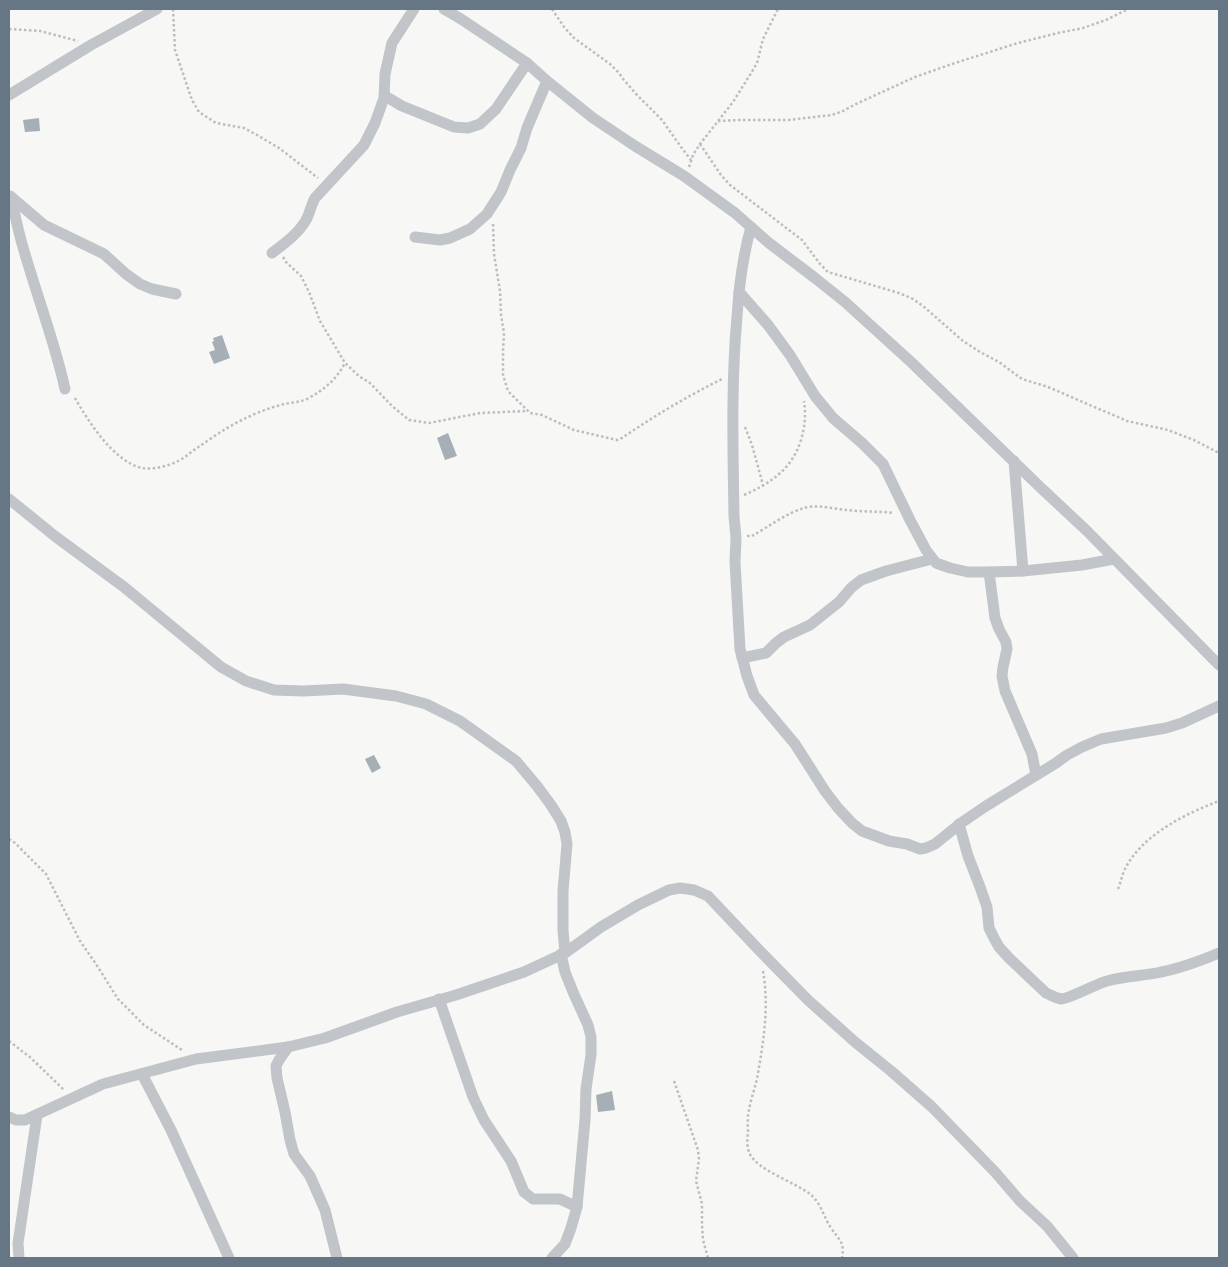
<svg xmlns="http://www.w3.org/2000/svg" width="1228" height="1267" font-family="'Noto Sans',sans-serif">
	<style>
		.building { fill: #a7afb6 }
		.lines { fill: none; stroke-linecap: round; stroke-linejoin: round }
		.path { stroke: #bbbdc0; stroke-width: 2.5; stroke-dasharray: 2.5 2.5; stroke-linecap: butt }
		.minor { stroke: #c1c4c8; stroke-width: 11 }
	</style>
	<rect width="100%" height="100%" fill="#f7f7f5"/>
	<!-- building -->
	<g class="building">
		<path d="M39 118 40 131 25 132 23 120Z"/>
		<path d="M222 335 230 358 214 364 209 352 215 350 212 342 214 341 213 338Z"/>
		<path d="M448 433 457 456 445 460 437 438Z"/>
		<path d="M374 755 381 768 372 773 365 759Z"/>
		<path d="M612 1091 615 1110 598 1112 596 1095Z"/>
	</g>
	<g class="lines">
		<!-- path -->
		<g class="path">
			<path d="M173 9 175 50 192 100 199 112 216 123 244 128 257 135 279 148 318 178"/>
			<path d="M552 9 564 27 574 38 610 64 619 73 623 79 637 95 662 120 681 147 691 160"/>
			<path d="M9 29 40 31 78 41"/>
			<path d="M718 121 740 120H788L832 115 843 111 856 104 915 77 952 64 1018 43 1058 33 1083 28 1106 20 1128 9"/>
			<path d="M700 144 721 175 730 185 802 240 820 264 828 272 899 293 913 299 923 306 963 341 980 352 999 362 1022 379 1048 387 1127 421 1168 430 1194 440 1219 453"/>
			<path d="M689 167 693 155 700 144 733 102 753 70 757 63 763 39 778 9"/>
			<path d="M493 224 494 254 500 291 501 315 504 333 503 351V375L508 391 530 413 542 415 574 430 617 440 622 438C654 416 688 396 722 379"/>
			<path d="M283 257 286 262 301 276 309 292 320 321 345 363 360 377 369 382 392 406 409 420 429 423 480 413 527 411"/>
			<path d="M75 398C88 421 114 462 142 468 153 470 168 466 178 461 184 458 189 454 194 450 209 440 225 428 242 420 254 414 268 408 281 405 290 402 298 403 307 399 325 389 335 381 345 363"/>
			<path d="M745 427 752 445 763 485"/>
			<path d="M744 495C771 483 792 469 801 440 805 426 806 415 804 401"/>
			<path d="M747 536H752C768 527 787 513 804 508 818 504 833 509 847 510 863 512 878 511 894 513"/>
			<path d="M9 839 15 843 46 874 80 941 96 964 118 999 144 1025 182 1050"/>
			<path d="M1118 889C1121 882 1122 874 1126 867 1144 834 1185 814 1219 801"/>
			<path d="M763 971C769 1005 764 1039 758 1073 756 1086 751 1098 749 1110 747 1118 748 1126 748 1133 747 1140 747 1147 749 1152 755 1170 796 1182 811 1195 821 1203 824 1218 831 1228 839 1240 845 1242 842 1258"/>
			<path d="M9 1041 31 1058 64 1090"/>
			<path d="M674 1081 698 1150 699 1159 696 1181 702 1204V1225L703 1240 708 1258"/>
		</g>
		<!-- minor -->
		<g class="minor">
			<path d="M444 9 461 19 527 63 547 81 593 118 635 146 684 176 735 213 769 243 815 278 845 302 911 362 1040 487 1086 530 1219 665"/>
			<path d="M9 95 91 45 157 9"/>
			<path d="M385 96 402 106 454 127 468 128 480 124 496 109 527 63"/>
			<path d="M10 196 44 225 104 254 126 274 140 284 152 289 176 294"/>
			<path d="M12 198C17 232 28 264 38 296 48 327 58 357 65 389"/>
			<path d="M751 227C742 259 739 285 737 317 731 383 733 450 734 516L736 538 735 562 740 649 747 676 754 695 795 744 825 791 838 808 852 823 862 831 889 841 907 844 920 849 926 848 935 844 961 823 986 806 1056 763 1067 755 1082 747 1101 739 1166 728 1182 723 1219 706"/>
			<path d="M415 237 440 240 450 238 470 229 487 214 501 192 510 170 521 148 527 128 547 81"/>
			<path d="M272 253C284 244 299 233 306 220 310 213 311 205 315 198L364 145 375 123 384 98 385 74 392 43 414 9"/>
			<path d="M739 292 768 325 790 355 815 396 833 418 862 443 883 464 910 520 926 550 936 563 950 568 968 572H989L1023 571 1082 565 1114 559"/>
			<path d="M1014 461 1023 571"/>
			<path d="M9 499 56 537 124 587 221 667 246 681 274 690 304 691 343 689 396 696 426 704 460 721 516 761 537 786 551 805 561 821 565 832 567 844 563 891V930L565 953"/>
			<path d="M989 572 995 618 999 629 1006 642 1007 649 1003 667 1002 676 1005 691 1032 754 1036 775"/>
			<path d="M742 658 766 653 776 643 784 637 810 625 839 602 851 588 861 580 886 571 932 559"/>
			<path d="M959 824 968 856 980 887 987 907 989 928 994 938 999 947 1009 958 1046 993C1051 995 1055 998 1061 999 1069 999 1096 984 1107 981 1125 976 1143 976 1161 972 1182 968 1200 961 1219 953"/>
			<path d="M439 999 473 1097 484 1120 511 1161 524 1192 533 1199H560L577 1207"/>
			<path d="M288 1047 279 1060 276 1066 277 1078 285 1112 290 1140 294 1154 310 1176 325 1210 337 1258"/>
			<path d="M142 1074 171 1130 229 1258"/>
			<path d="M9 1117 16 1120H25L103 1084 196 1059 288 1047 325 1038 397 1012 456 995 524 972 565 953 601 927 638 905 669 890 680 888 694 890 708 896 759 950 808 1000 855 1042 891 1071 932 1107 995 1172 1020 1201 1047 1226 1073 1258"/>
			<path d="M19 1258 18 1243 20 1230 37 1115"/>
			<path d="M552 1258 565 1244 571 1228 577 1207 585 1120 586 1089 591 1055V1037L588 1025 573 992 565 972 561 954"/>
		</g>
	</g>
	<!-- border -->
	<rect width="1228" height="1267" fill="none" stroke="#677685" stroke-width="20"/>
</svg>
